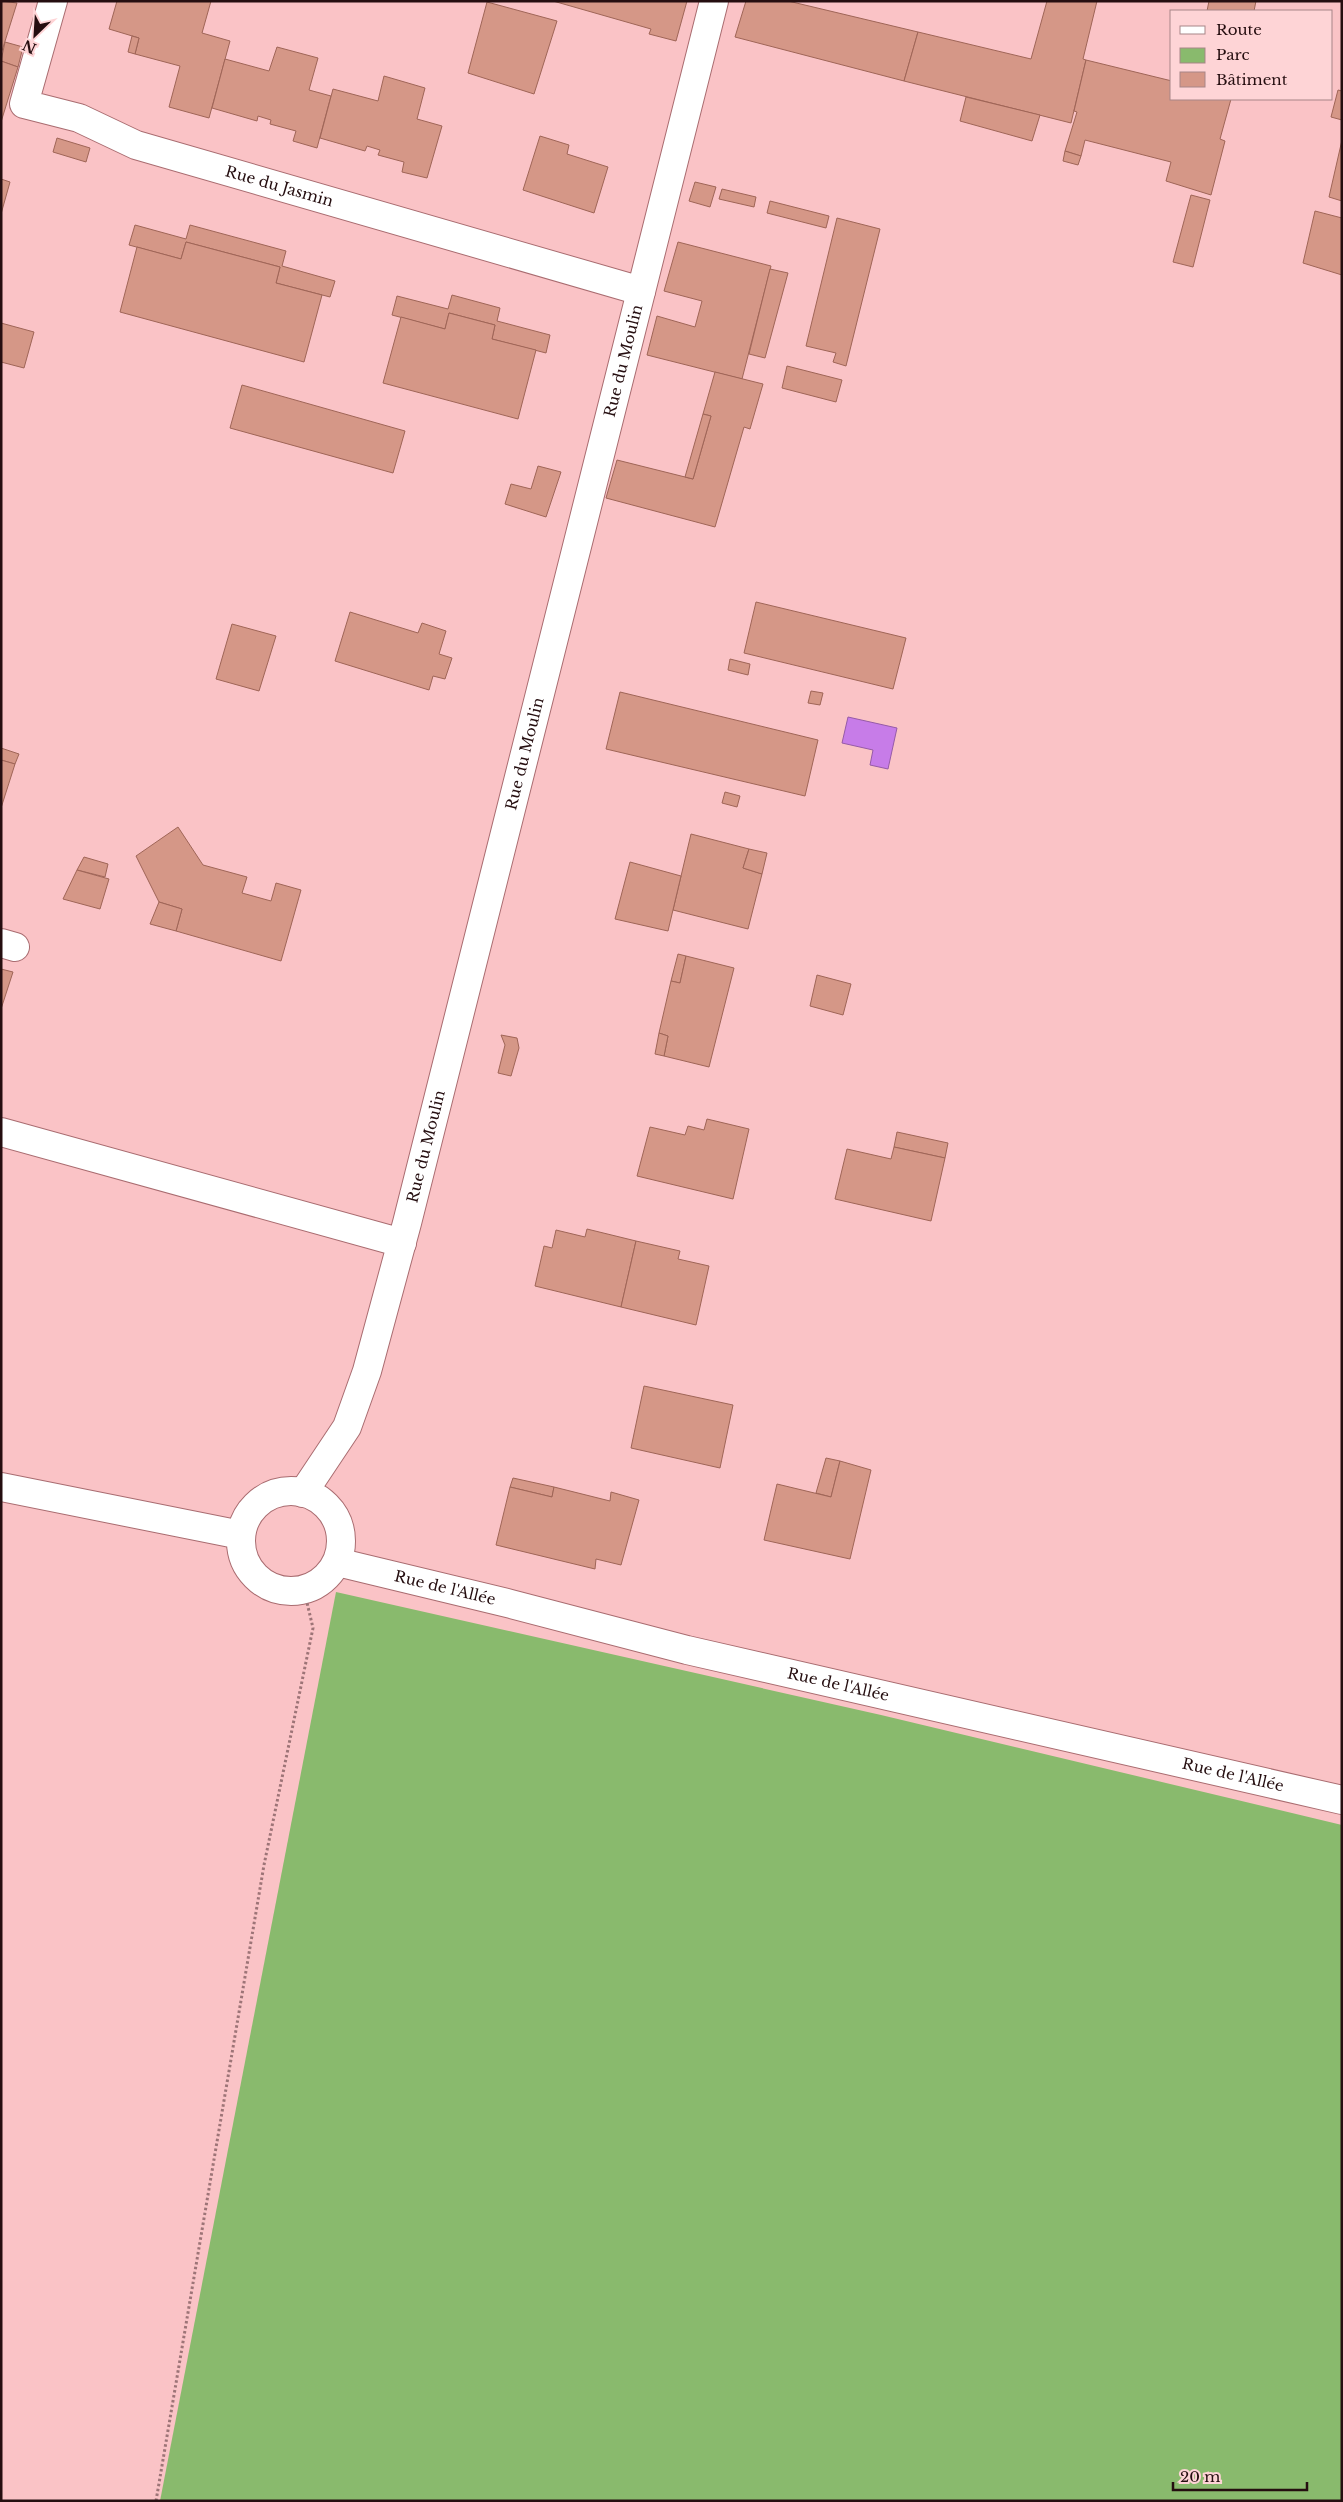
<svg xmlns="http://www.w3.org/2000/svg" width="1343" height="2502" font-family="'Libre Baskerville',serif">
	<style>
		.green { fill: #89ba6d }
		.water { fill: #c77ce8; stroke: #965ba7 }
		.building { fill: #d59787; stroke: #9f6557 }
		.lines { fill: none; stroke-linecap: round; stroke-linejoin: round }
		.minor-casing { stroke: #a96c70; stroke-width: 30 }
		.path { stroke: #9d7477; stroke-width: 3; stroke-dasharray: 2.5 2.5; stroke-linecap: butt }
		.minor { stroke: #fff; stroke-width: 28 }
		.labels { text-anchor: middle; stroke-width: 4; stroke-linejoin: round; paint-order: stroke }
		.street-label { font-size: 15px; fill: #250e10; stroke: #fed4d6 }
	</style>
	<rect width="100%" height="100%" fill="#fac3c6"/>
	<!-- green -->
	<path class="green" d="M336 1592 881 1715 1342 1825V2501H160Z"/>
	<!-- water -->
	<path class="water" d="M848 717 897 728 888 769 870 765 873 750 842 743Z"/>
	<!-- building -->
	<g class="building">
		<path d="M1 1 17 3 1 54Z"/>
		<path d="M117 1H211L202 33 230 41 209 118 169 107 180 66 135 54 139 38 109 29Z"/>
		<path d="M553 1H687L676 41 649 34 651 29Z"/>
		<path d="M746 1H788L918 32 904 81 735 37Z"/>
		<path d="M1047 1H1097L1083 59 1086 60 1071 123 904 81 918 32 1031 59Z"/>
		<path d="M1209 1H1256L1254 11H1207Z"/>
		<path d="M487 2 557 21 534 94 468 73Z"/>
		<path d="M132 36 139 38 135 54 128 52Z"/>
		<path d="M5 42 23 47 18 67 1 61Z"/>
		<path d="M277 47 318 58 309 90 331 96 317 148 293 141 296 131 270 124 271 120 258 116 257 121 212 108 225 59 269 71Z"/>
		<path d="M1086 60 1172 81V99H1231L1220 139 1225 141 1211 195 1166 181 1171 162 1085 140 1081 156 1065 151 1077 112 1074 111Z"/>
		<path d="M1 61 18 67 1 122Z"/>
		<path d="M384 76 425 88 417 119 442 126 427 178 402 172 404 162 378 155 380 150 367 146 365 151 320 138 333 89 378 101Z"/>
		<path d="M1338 90 1342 91V120L1331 117Z"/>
		<path d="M966 97 1040 115 1032 141 960 121Z"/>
		<path d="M540 136 569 145 567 154 608 167 594 213 523 190Z"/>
		<path d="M57 138 90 148 86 162 53 152Z"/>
		<path d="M1342 140V201L1329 197Z"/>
		<path d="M1065 151 1081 156 1078 165 1063 161Z"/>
		<path d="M1 179 10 182 1 214Z"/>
		<path d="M695 182 716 187 710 207 689 201Z"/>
		<path d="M722 189 756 197 754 207 719 199Z"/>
		<path d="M1191 195 1210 200 1193 267 1173 262Z"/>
		<path d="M770 201 829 216 826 228 767 213Z"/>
		<path d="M1315 211 1342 218V275L1303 263Z"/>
		<path d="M837 218 880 229 846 366 833 362 836 353 806 346Z"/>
		<path d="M135 225 186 239 190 225 286 251 282 266 335 281 330 297 276 283 280 267 186 242 181 259 129 245Z"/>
		<path d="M186 242 280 267 276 283 322 295 304 362 120 312 137 247 181 259Z"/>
		<path d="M678 242 771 266 742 379 647 355 657 316 695 327 702 301 664 291Z"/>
		<path d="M770 269 788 273 765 358 749 354Z"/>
		<path d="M452 295 500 308 497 321 550 335 546 353 492 339 495 325 449 313 445 329 392 315 397 296 448 309Z"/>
		<path d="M449 313 495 325 492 339 536 350 518 419 383 383 401 317 445 329Z"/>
		<path d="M1 323 34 332 24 368 1 362Z"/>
		<path d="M787 366 842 380 836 402 782 388Z"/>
		<path d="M715 372 763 384 750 429 744 427 715 527 606 498 617 460 693 479 711 416 703 414Z"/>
		<path d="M242 385 405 431 393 473 230 428Z"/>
		<path d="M703 414 711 416 693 479 685 477Z"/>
		<path d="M538 466 561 472 546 517 505 504 511 484 531 489Z"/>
		<path d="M756 602 906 638 893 689 744 653Z"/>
		<path d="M350 612 418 633 422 623 446 631 439 654 452 658 445 679 433 676 429 690 335 661Z"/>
		<path d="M232 624 276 636 259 691 216 679Z"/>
		<path d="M730 659 750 664 748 675 728 670Z"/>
		<path d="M811 691 823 693 820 705 808 703Z"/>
		<path d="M620 692 818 740 805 796 606 749Z"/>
		<path d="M1 748 19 754 15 764 1 760Z"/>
		<path d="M1 760 15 764 1 808Z"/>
		<path d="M725 792 740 796 737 807 722 803Z"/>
		<path d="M178 827 203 865 247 877 242 893 271 901 276 883 301 890 281 961 176 931 182 909 159 902 136 856Z"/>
		<path d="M691 834 749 849 743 868 762 874 748 929 673 910Z"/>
		<path d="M749 849 767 853 762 874 743 868Z"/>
		<path d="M84 857 108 864 105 877 77 870Z"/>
		<path d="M630 862 681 876 668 931 615 919Z"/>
		<path d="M77 870 109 879 100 909 63 899Z"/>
		<path d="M159 902 182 909 176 931 150 924Z"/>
		<path d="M678 954 686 956 680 983 671 981Z"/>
		<path d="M686 956 734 968 709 1067 664 1056 668 1036 659 1033 671 981 680 983Z"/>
		<path d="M1 969 13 972 1 1009Z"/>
		<path d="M817 975 851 984 843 1015 810 1006Z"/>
		<path d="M659 1033 668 1036 664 1056 655 1054Z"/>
		<path d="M501 1035 517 1038 519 1048 511 1076 498 1073 505 1045Z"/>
		<path d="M707 1119 749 1129 733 1199 637 1176 650 1127 685 1135 688 1126 704 1130Z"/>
		<path d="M897 1132 948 1143 945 1158 894 1147Z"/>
		<path d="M894 1147 945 1158 931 1221 835 1199 847 1149 891 1159Z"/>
		<path d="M587 1229 636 1241 621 1307 535 1286 544 1246 552 1248 556 1230 585 1237Z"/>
		<path d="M636 1241 680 1251 678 1259 709 1266 696 1325 621 1307Z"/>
		<path d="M644 1386 733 1405 720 1468 631 1448Z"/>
		<path d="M826 1458 840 1461 831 1497 816 1493Z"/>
		<path d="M840 1461 871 1470 850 1559 764 1540 777 1484 831 1497Z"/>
		<path d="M513 1478 554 1487 552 1497 510 1487Z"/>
		<path d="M510 1487 552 1497 554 1487 610 1501 611 1492 639 1500 621 1565 596 1559 595 1569 496 1545Z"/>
	</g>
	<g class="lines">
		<defs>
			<g id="minor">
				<path id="s1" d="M53 1 24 104 79 118 136 145 641 291"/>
				<path d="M1 943 15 947"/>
				<path d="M1 1132 402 1243"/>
				<path d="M1 1487 241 1535"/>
				<circle cx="291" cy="1541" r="50"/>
				<path id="s2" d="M303 1493 347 1427 367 1371 407 1223 714 1"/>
				<path id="s3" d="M337 1562 511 1604 687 1650 1342 1800"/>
			</g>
		</defs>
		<!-- minor casing -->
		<use href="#minor" class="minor-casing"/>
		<!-- path -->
		<path class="path" d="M156 2501 264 1865 313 1628 304 1590"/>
		<!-- minor -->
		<use href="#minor" class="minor"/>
	</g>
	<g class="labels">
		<!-- street labels -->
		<g class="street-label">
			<text dy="5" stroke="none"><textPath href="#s1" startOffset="376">Rue du Jasmin</textPath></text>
			<text dy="5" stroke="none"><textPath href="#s2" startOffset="1181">Rue du Moulin</textPath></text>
			<text dy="5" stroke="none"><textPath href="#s2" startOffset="776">Rue du Moulin</textPath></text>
			<text dy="5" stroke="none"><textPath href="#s2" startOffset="371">Rue du Moulin</textPath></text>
			<text dy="5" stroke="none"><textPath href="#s3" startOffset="111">Rue de l'Allée</textPath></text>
			<text dy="5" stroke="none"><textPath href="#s3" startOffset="516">Rue de l'Allée</textPath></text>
			<text dy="5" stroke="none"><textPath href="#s3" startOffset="921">Rue de l'Allée</textPath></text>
		</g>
	</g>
	<!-- border -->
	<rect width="1343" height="2502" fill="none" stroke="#250e10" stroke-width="5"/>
	<!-- legend -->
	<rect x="1170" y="10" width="162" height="90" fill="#fed4d6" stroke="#a78587"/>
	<rect x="1180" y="26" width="25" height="8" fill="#ffffff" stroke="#a78587"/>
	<text x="1216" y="35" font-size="15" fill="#250e10">Route</text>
	<rect x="1180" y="48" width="25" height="15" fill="#89ba6d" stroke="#a78587"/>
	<text x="1216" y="60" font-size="15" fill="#250e10">Parc</text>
	<rect x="1180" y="72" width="25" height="15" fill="#d59787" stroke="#a78587"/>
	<text x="1216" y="85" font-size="15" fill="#250e10">Bâtiment</text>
	<!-- north arrow -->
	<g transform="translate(35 35) rotate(205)" stroke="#fed4d6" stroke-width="4" paint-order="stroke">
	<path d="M0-4L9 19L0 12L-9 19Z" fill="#250e10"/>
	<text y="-8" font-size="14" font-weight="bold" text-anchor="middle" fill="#250e10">N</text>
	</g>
	<!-- scale -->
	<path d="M1173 2482v8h134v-8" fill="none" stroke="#250e10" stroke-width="2.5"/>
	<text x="1180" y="2482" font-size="15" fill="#250e10" stroke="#fed4d6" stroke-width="4" paint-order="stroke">20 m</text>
</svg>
